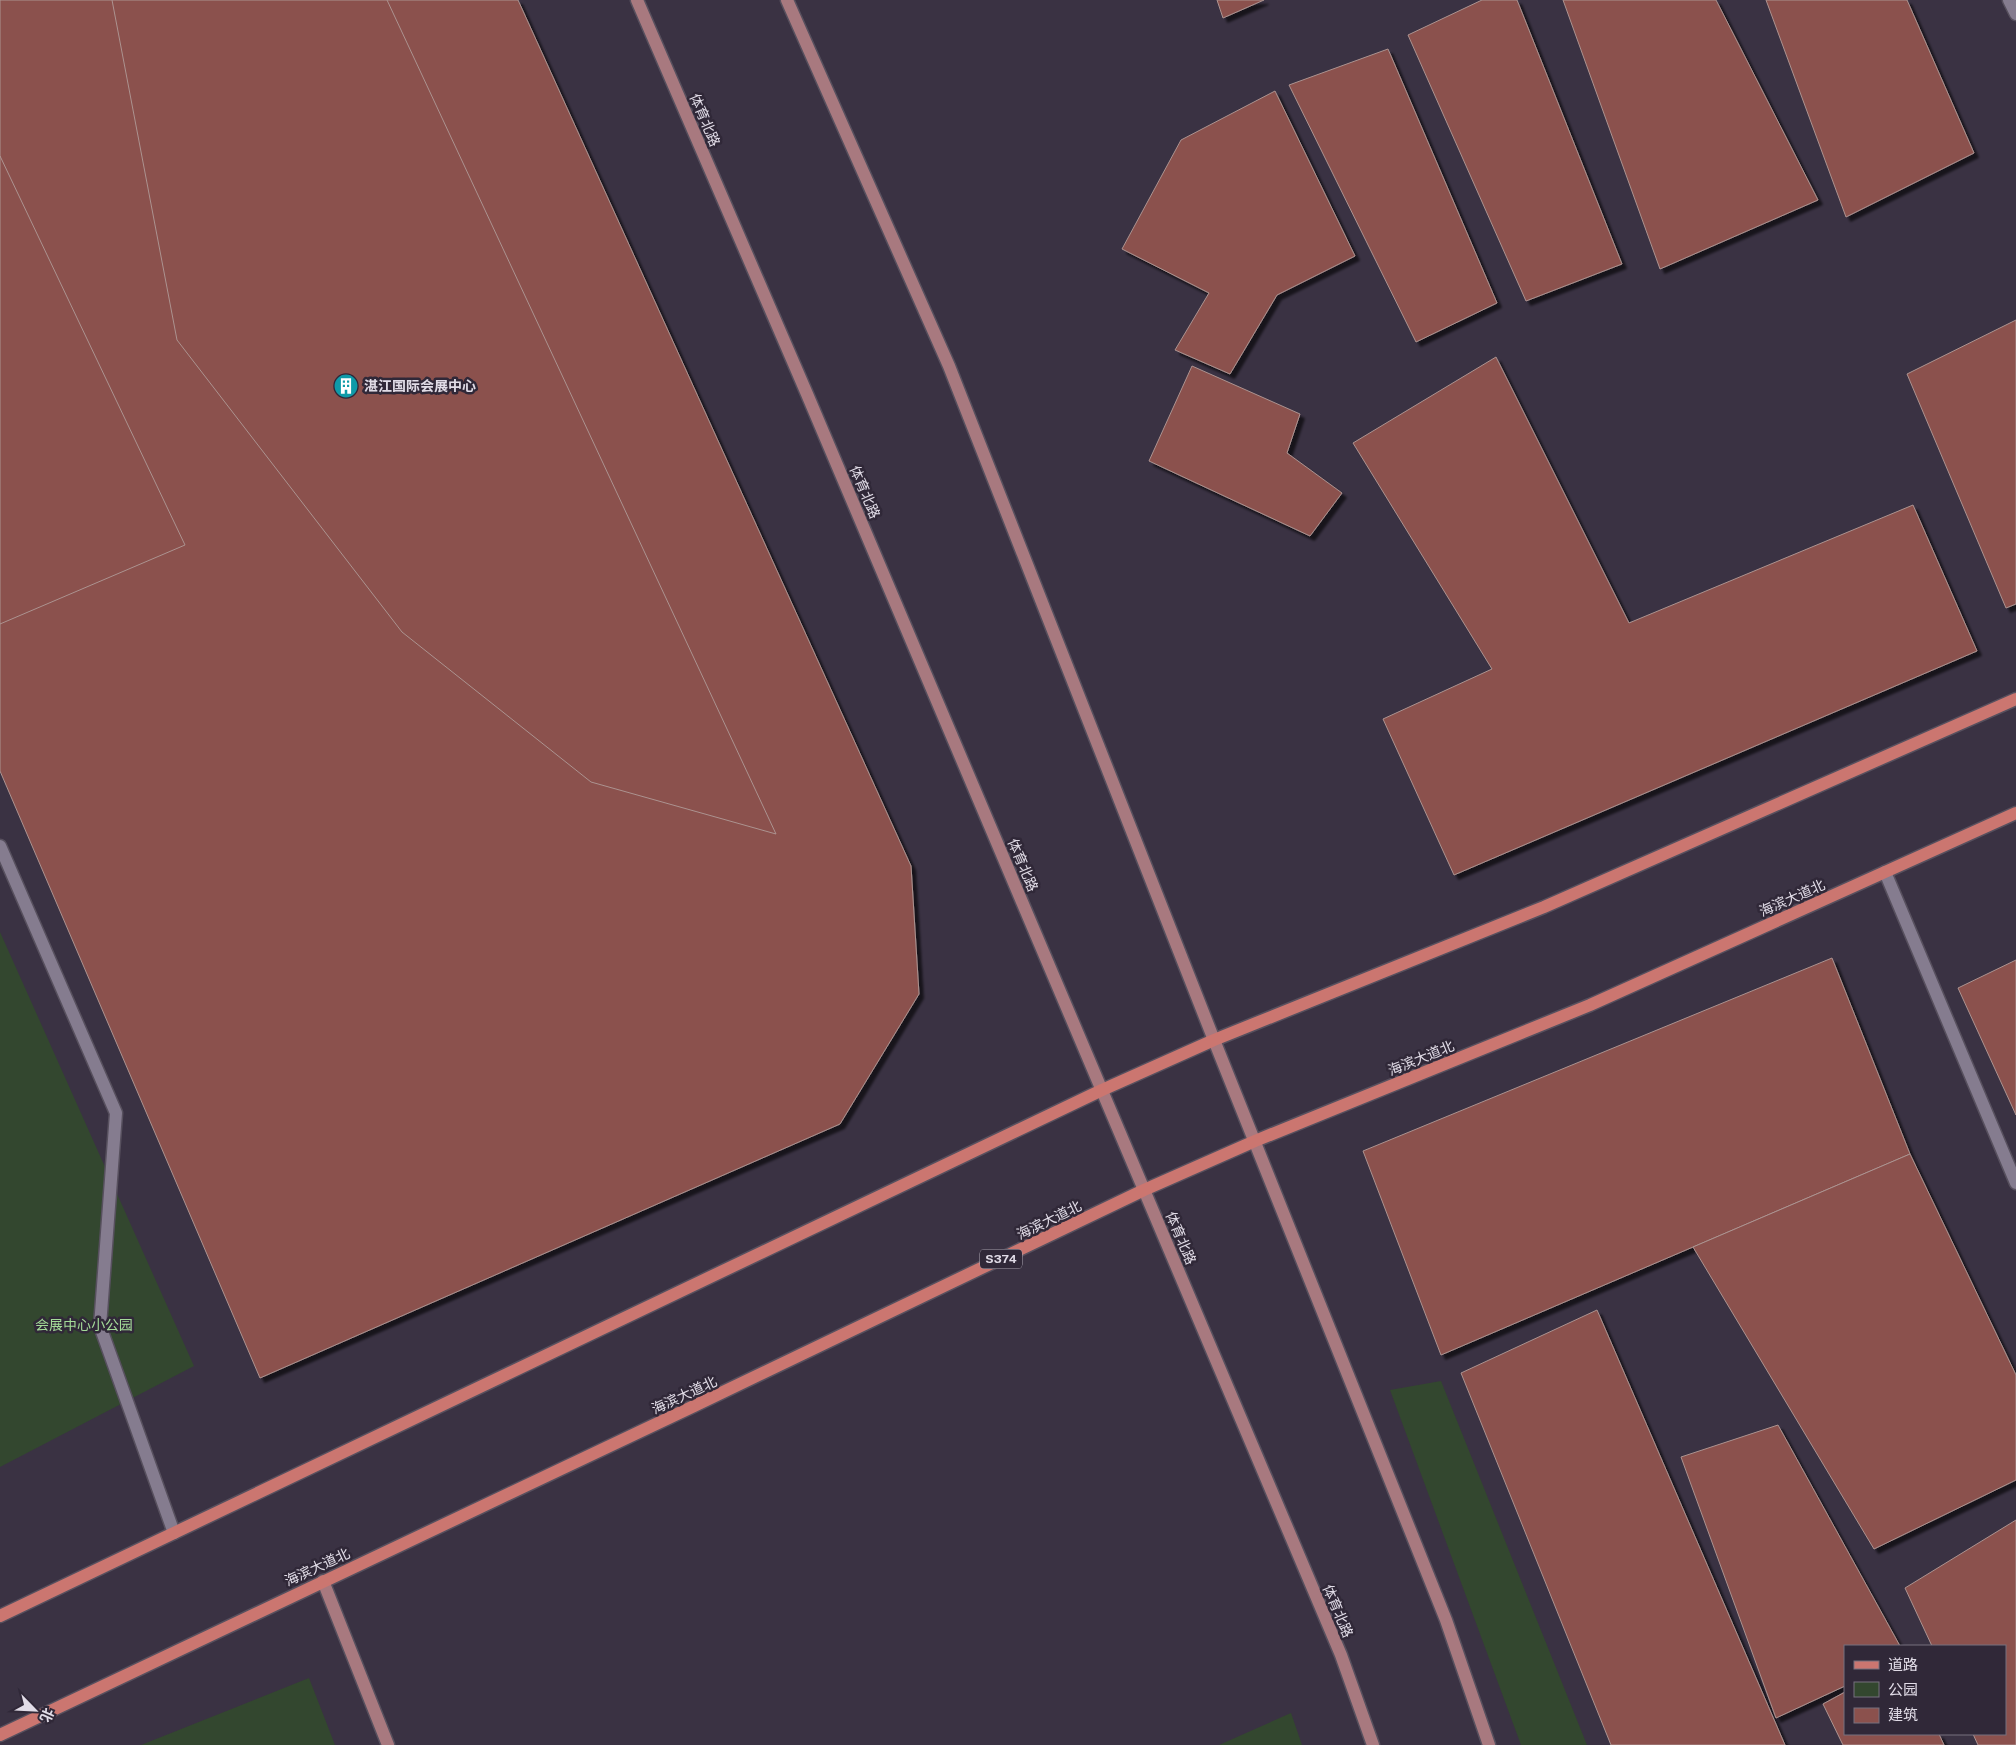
<svg xmlns="http://www.w3.org/2000/svg" width="2016" height="1745" font-family="'Public Sans','Noto Sans SC',sans-serif">
	<style>
		.green { fill: #33472f }
		.building { fill: #8b514d; stroke: #ac9390; filter: url(#shadow) }
		.lines { fill: none; stroke-linecap: round; stroke-linejoin: round }
		.street-casing { stroke: #57505e; stroke-width: 15 }
		.secondary-casing { stroke: #57505e; stroke-width: 15 }
		.primary-casing { stroke: #57505e; stroke-width: 15 }
		.street { stroke: #857c8f; stroke-width: 12 }
		.secondary { stroke: #a8797f; stroke-width: 12 }
		.primary { stroke: #cb7670; stroke-width: 12 }
		.labels { text-anchor: middle; stroke-width: 5; stroke-linejoin: round; paint-order: stroke }
		.shield { fill: #302838; stroke: #aca6b2; stroke-width: 1 }
		.shield-label { font-size: 12px; font-weight: bold; fill: #e1dce7 }
		.street-label { font-size: 14px; fill: #e1dce7; stroke: #302838 }
		.poi-label { font-size: 14px; font-weight: bold; fill: #e1dce7; stroke: #302838; text-anchor: start }
		.park-label { font-size: 14px; fill: #a4db98; stroke: #302838 }
	</style>
	<defs>
		<filter id="shadow"><feDropShadow dx="4.5" dy="4.5" stdDeviation="1" flood-color="#0009"/></filter>
	</defs>
	<rect width="100%" height="100%" fill="#3a3243"/>
	<!-- green -->
	<g class="green">
		<path d="M0 932 194 1366 0 1467Z"/>
		<path d="M1441 1381 1587 1745H1521L1390 1390Z"/>
		<path d="M309 1678 335 1745H141Z"/>
		<path d="M1291 1713 1302 1745H1219Z"/>
	</g>
	<!-- building -->
	<g class="building">
		<path d="M0 0H518L911 866 919 994 840 1124 260 1378 0 771Z"/>
		<path d="M112 0H387L776 834 591 782 402 632 177 340Z"/>
		<path d="M1217 0H1264L1223 18Z"/>
		<path d="M1482 0H1517L1622 264 1526 301 1408 35Z"/>
		<path d="M1563 0H1716L1818 200 1660 269Z"/>
		<path d="M1766 0H1907L1974 153 1846 217Z"/>
		<path d="M1388 49 1497 303 1416 342 1289 85Z"/>
		<path d="M1275 91 1355 256 1277 295 1230 374 1175 350 1209 293 1122 249 1181 140Z"/>
		<path d="M0 156 185 545 0 624Z"/>
		<path d="M2016 320V604L2006 608 1907 374Z"/>
		<path d="M1496 357 1629 623 1913 505 1977 651 1454 875 1383 719 1492 669 1353 443Z"/>
		<path d="M1192 366 1300 414 1287 453 1342 493 1310 536 1149 461Z"/>
		<path d="M1832 958 1910 1154 1441 1355 1363 1151Z"/>
		<path d="M2016 960V1115L1958 988Z"/>
		<path d="M1910 1154 2016 1375V1480L1874 1549 1693 1247Z"/>
		<path d="M1597 1310 1785 1745H1611L1461 1373Z"/>
		<path d="M1778 1425 1900 1646H1845V1686L1776 1718 1681 1457Z"/>
		<path d="M2016 1520V1745H1978L1973 1734H2005V1646H1932L1905 1588Z"/>
		<path d="M1845 1692V1734H1939L1944 1745H1843L1823 1704Z"/>
	</g>
	<g class="lines">
		<defs>
			<g id="street">
				<path d="M2009 0 2016 14"/>
				<path d="M0 846 116 1113 100 1326 174 1533"/>
				<path d="M1885 872 2016 1183"/>
			</g>
			<g id="secondary">
				<path d="M637 0 807 394 1341 1655 1373 1745"/>
				<path d="M787 0 949 366 1214 1040 1446 1620 1489 1745"/>
				<path d="M323 1581 388 1745"/>
			</g>
			<g id="primary">
				<path d="M0 1616 1102 1090 1214 1040 1544 907 2016 699"/>
				<path d="M0 1735 694 1406 1144 1190 1255 1141 1590 1005 2016 813"/>
			</g>
		</defs>
		<!-- street casing -->
		<use href="#street" class="street-casing"/>
		<!-- secondary casing -->
		<use href="#secondary" class="secondary-casing"/>
		<!-- primary casing -->
		<use href="#primary" class="primary-casing"/>
		<!-- street -->
		<use href="#street" class="street"/>
		<!-- secondary -->
		<use href="#secondary" class="secondary"/>
		<!-- primary -->
		<use href="#primary" class="primary"/>
	</g>
	<!-- icons -->
	<defs>
		<symbol id="building-disc" viewBox="-11 -11 22 22"><circle r="9.5" fill="#0f9aa8" stroke="#302838"/><path d="M-4-6H4V6H1V3H-1V6H-4ZM-2.5-4.3h1.7v1.8h-1.7ZM.8-4.3h1.7v1.8H.8ZM-2.5-1h1.7V.8h-1.7ZM.8-1h1.7V.8H.8Z" fill="#fff"/></symbol>
	</defs>
	<g fill-rule="evenodd">
		<use href="#building-disc" x="332" y="372" width="28" height="28"/>
	</g>
	<g class="labels">
		<!-- shield labels -->
		<rect class="shield" x="980" y="1249.5" width="42" height="19" rx="4"/>
		<g class="shield-label">
			<text x="1001" y="1263">S374</text>
		</g>
		<!-- street labels -->
		<g class="street-label">
			<text transform="translate(705 120) rotate(67)" y="5">体育北路</text>
			<text transform="translate(865 492) rotate(67)" y="5">体育北路</text>
			<text transform="translate(1023 865) rotate(67)" y="5">体育北路</text>
			<text transform="translate(1792 898) rotate(-24)" y="5">海滨大道北</text>
			<text transform="translate(1421 1058) rotate(-22)" y="5">海滨大道北</text>
			<text transform="translate(1049 1220) rotate(-26)" y="5">海滨大道北</text>
			<text transform="translate(1181 1238) rotate(67)" y="5">体育北路</text>
			<text transform="translate(684 1395) rotate(-25)" y="5">海滨大道北</text>
			<text transform="translate(317 1567) rotate(-25)" y="5">海滨大道北</text>
			<text transform="translate(1338 1611) rotate(67)" y="5">体育北路</text>
		</g>
		<!-- poi labels -->
		<g class="poi-label">
			<text x="364" y="391">湛江国际会展中心</text>
		</g>
		<!-- park labels -->
		<g class="park-label">
			<text x="84" y="1330">会展中心小公园</text>
		</g>
	</g>
	<!-- legend -->
	<rect x="1844" y="1645" width="162" height="90" fill="#302838" stroke="#77707e"/>
	<rect x="1854" y="1661" width="25" height="8" fill="#cb7670" stroke="#77707e"/>
	<text x="1888" y="1670" font-size="15" fill="#e1dce7">道路</text>
	<rect x="1854" y="1682" width="25" height="15" fill="#33472f" stroke="#77707e"/>
	<text x="1888" y="1695" font-size="15" fill="#e1dce7">公园</text>
	<rect x="1854" y="1708" width="25" height="15" fill="#8b514d" stroke="#77707e"/>
	<text x="1888" y="1720" font-size="15" fill="#e1dce7">建筑</text>
	<!-- north arrow -->
	<g transform="translate(35 1710) rotate(114)" stroke="#302838" stroke-width="4" paint-order="stroke">
	<path d="M0-4L9 19L0 12L-9 19Z" fill="#e1dce7"/>
	<text y="-8" font-size="14" font-weight="bold" text-anchor="middle" fill="#e1dce7">北</text>
	</g>
</svg>
